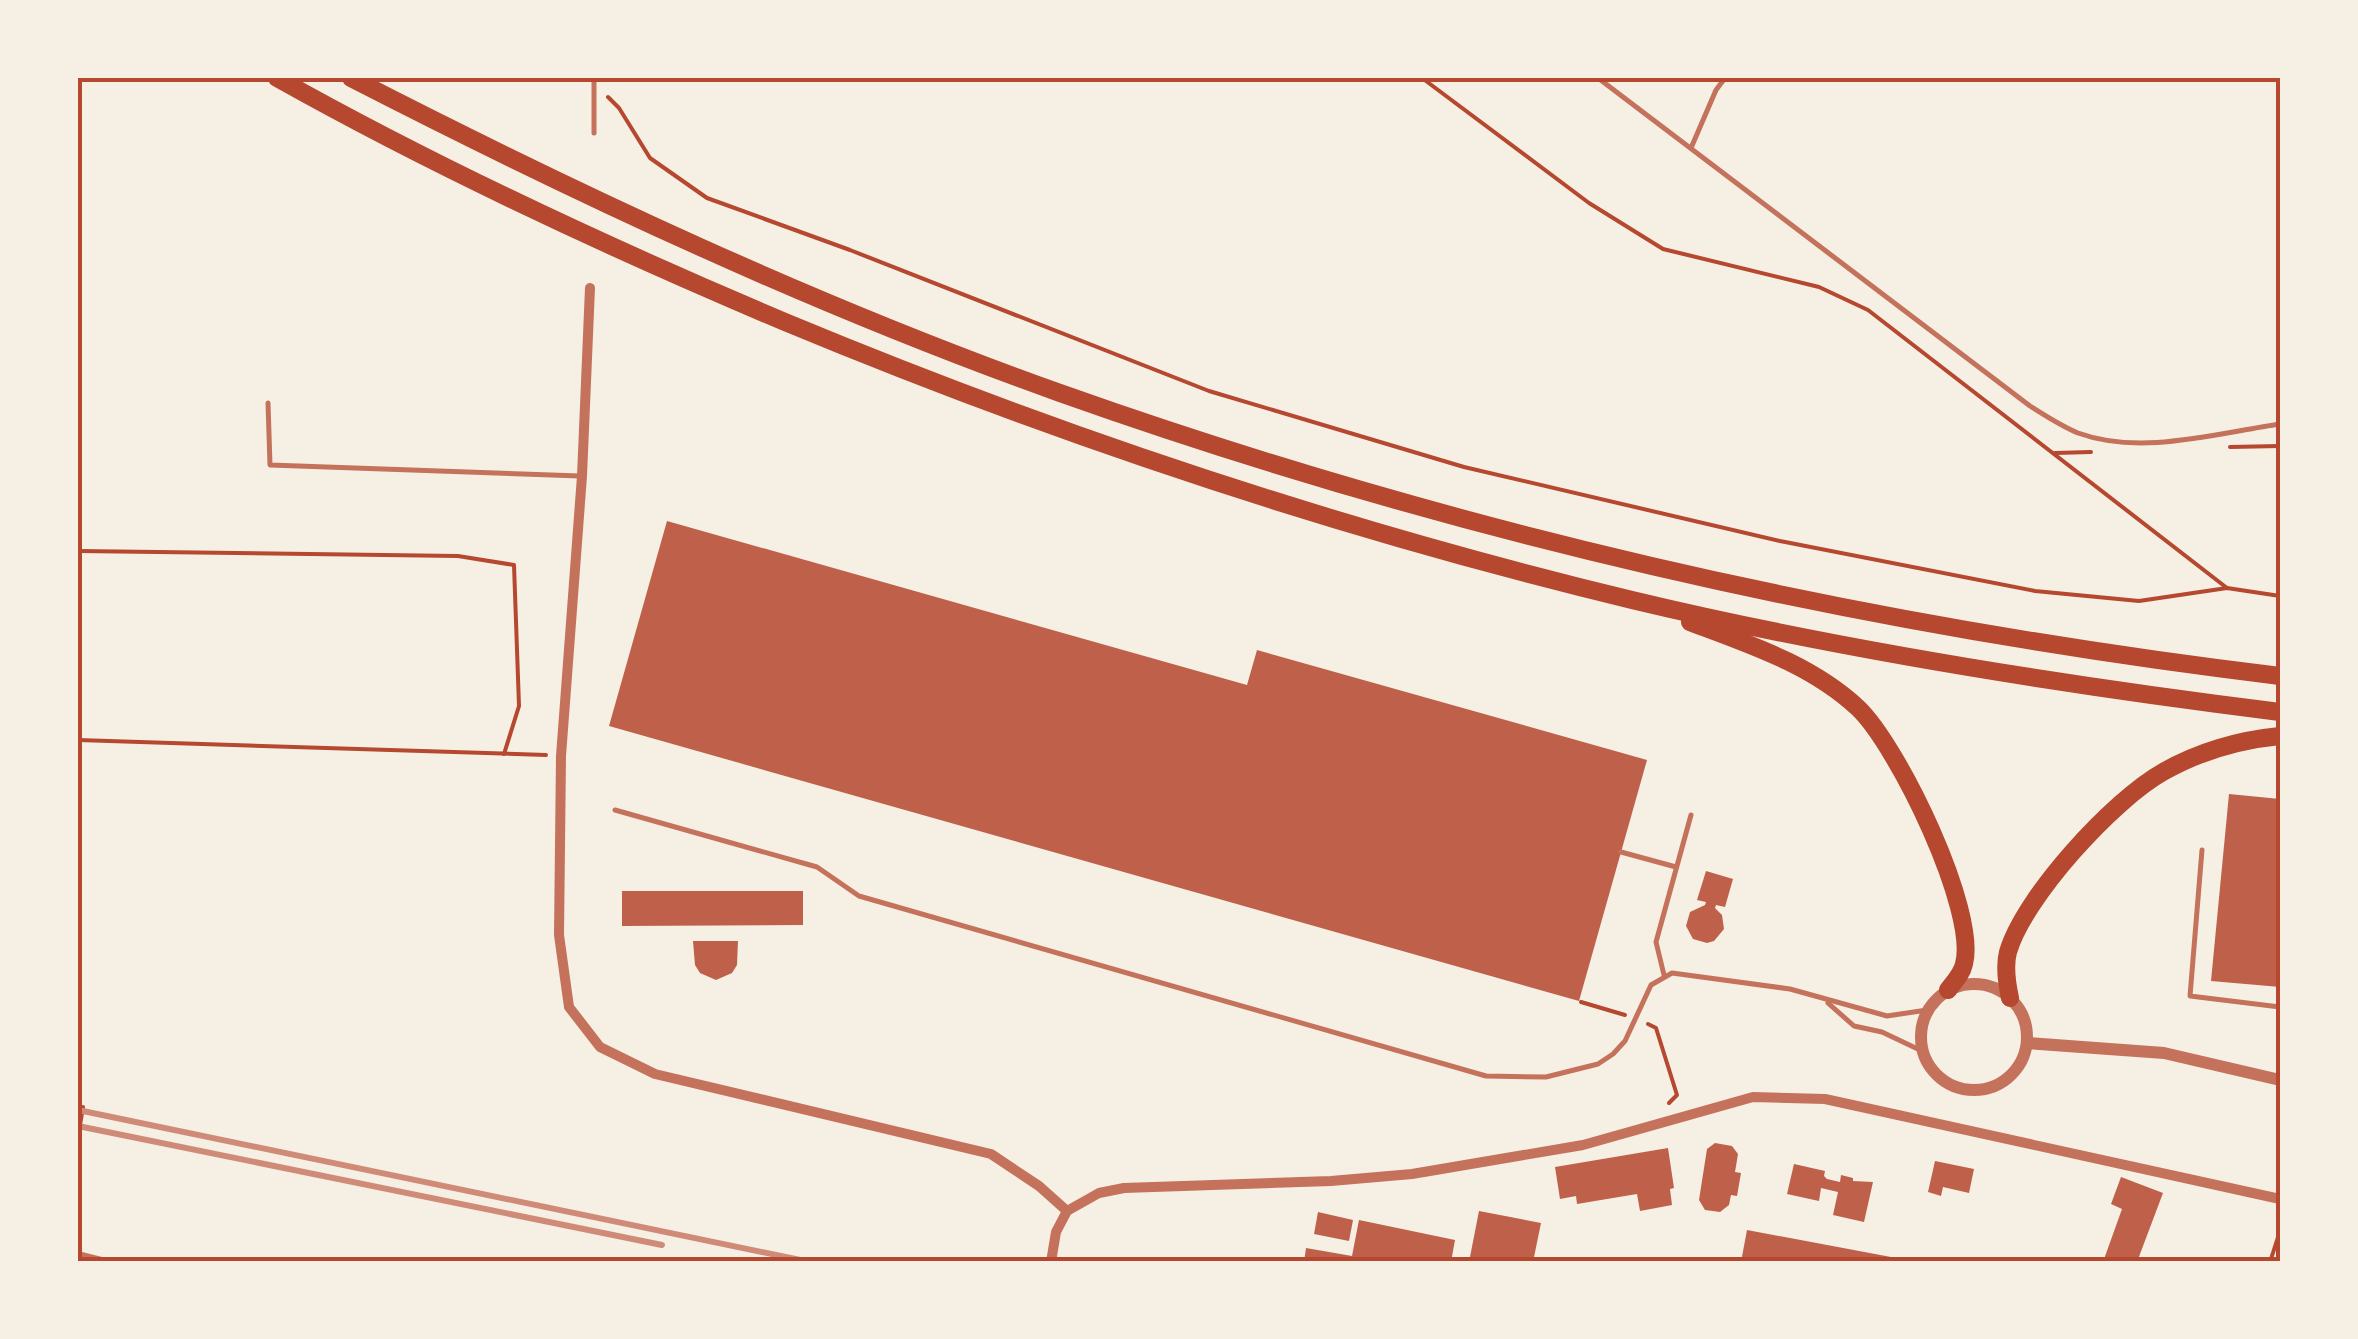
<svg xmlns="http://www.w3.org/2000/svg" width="2358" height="1339" font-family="Roboto,sans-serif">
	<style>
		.building { fill: #bf614a }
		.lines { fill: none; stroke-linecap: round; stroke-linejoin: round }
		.path { stroke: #b5482f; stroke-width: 4 }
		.service { stroke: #c5725c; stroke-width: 5 }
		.minor { stroke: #c5725c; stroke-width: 10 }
		.tertiary { stroke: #c5725c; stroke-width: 12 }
		.motorway { stroke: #b5482f; stroke-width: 18 }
		.rail { stroke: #cf8b77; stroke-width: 6 }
		.neatline { fill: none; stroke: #b5482f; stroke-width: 4 }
	</style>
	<rect width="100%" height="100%" fill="#f6efe4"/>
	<!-- building -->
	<g class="building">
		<path d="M667 521 1247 685 1257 650 1647 760 1579 1001 609 726Z"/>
		<path d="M2229 794 2280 799V987L2211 981Z"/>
		<path d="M1706 871 1733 879 1725 907 1716 905 1715 908 1722 915 1724 929 1714 941 1707 943 1693 939 1686 926 1690 912 1705 905 1706 902 1697 900Z"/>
		<path d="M622 891H803V925L622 926Z"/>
		<path d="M693 941H738L737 965 732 973 716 980 700 973 695 965Z"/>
		<path d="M1715 1143 1732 1146 1738 1154 1735 1172 1741 1173 1737 1196 1731 1195 1729 1205 1720 1212 1705 1210 1699 1200 1707 1149Z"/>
		<path d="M1668 1148 1674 1188 1670 1189 1672 1205 1640 1211 1637 1194 1577 1204 1576 1196 1560 1199 1555 1167Z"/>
		<path d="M1935 1161 1974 1169 1969 1193 1943 1187 1941 1196 1928 1192Z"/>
		<path d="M1794 1164 1825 1171 1824 1176 1827 1179 1840 1182 1841 1175 1853 1178V1181L1873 1182 1864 1222 1833 1215 1838 1192 1821 1188 1819 1201 1787 1194Z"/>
		<path d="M2121 1177 2163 1193 2137 1262H2103L2122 1209 2111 1204Z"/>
		<path d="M1479 1211 1541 1223 1533 1262H1469Z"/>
		<path d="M1318 1212 1353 1220 1349 1241 1314 1234Z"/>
		<path d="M1359 1220 1455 1240 1451 1262H1304L1306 1248 1352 1256Z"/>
		<path d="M1747 1230 1907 1260 1906 1262H1741Z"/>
	</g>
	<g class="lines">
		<!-- path -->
		<g class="path">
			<path d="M1422 78 1589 203 1663 249 1819 287 1868 310 2227 588"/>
			<path d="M608 97 619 108 650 158 707 198 850 250 1209 391 1464 467 1780 541 2035 591 2139 601 2227 588 2280 596"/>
			<path d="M2230 447 2280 446"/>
			<path d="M2055 453 2091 452"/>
			<path d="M78 551 458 556 514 565 519 706 504 754"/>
			<path d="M78 740 546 755"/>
			<path d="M1581 1002 1625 1015"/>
			<path d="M1648 1024 1656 1028 1677 1095 1669 1103"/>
			<path d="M78 1137 83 1107"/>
			<path d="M2270 1262 2280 1231"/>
		</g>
		<!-- service -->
		<g class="service">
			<path d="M594 78V133"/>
			<path d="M1598 78 2030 406C2046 416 2061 426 2078 433 2141 456 2217 433 2280 424"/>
			<path d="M1691 148 1716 90 1725 78"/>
			<path d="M268 403 270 465 580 476"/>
			<path d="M615 810 817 867 859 896 1486 1076 1546 1077 1598 1064 1613 1054 1625 1041 1651 985 1672 973 1790 989 1887 1016 1927 1010"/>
			<path d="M2202 850 2190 996 2280 1007"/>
			<path d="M1621 852 1676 867"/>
			<path d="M1664 975 1656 942 1691 815"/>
			<path d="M1828 1003 1854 1026 1882 1032 1922 1051"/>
		</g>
		<!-- minor -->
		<g class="minor">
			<path d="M590 288 582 476 561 756 559 935 569 1007 600 1047 655 1074 991 1154 1039 1186 1067 1211"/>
			<path d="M1067 1211 1099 1193 1124 1188 1331 1181 1412 1174 1583 1145 1753 1097 1825 1099 2280 1199"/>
			<path d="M78 1256 102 1262"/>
			<path d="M1051 1262 1056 1232 1067 1211"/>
		</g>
		<!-- tertiary -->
		<g class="tertiary">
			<circle cx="1974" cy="1037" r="53"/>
			<path d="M2027 1043 2164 1053 2280 1080"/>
		</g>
		<!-- motorway -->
		<g class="motorway">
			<path d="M277 78C441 170 612 249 785 322 1059 436 1342 530 1632 600 1845 651 2063 685 2280 712"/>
			<path d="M351 78C581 196 816 306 1060 393 1454 533 1865 626 2280 676"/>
			<path d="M1690 622C1748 644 1811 664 1858 708 1898 746 1978 911 1964 964 1962 974 1954 982 1948 990"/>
			<path d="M2010 998C2007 984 2004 967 2008 952 2024 897 2113 800 2163 772 2200 751 2239 740 2280 736"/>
		</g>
		<!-- rail -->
		<g class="rail">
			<path d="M78 1110 810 1262"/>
			<path d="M78 1126 662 1245"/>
		</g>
	</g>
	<!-- border -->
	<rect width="2358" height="1339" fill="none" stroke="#f6efe4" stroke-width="160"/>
	<rect x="80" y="80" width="2198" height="1179" class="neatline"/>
</svg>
